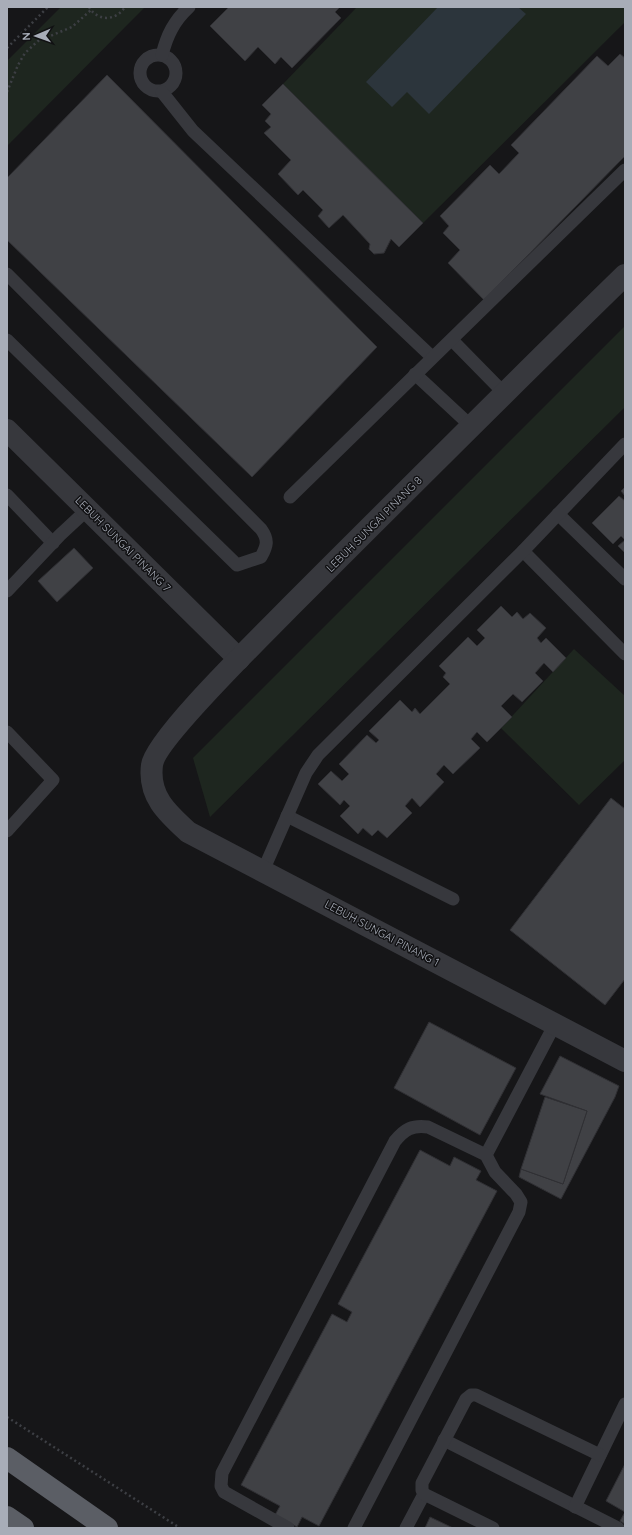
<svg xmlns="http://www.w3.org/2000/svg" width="632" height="1535" font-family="Quicksand,sans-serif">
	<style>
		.green { fill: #1e261f }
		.water { fill: #2c353c }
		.building { fill: #404145; stroke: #303034 }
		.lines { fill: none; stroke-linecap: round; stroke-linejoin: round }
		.path { stroke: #3d3f44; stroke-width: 2.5; stroke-dasharray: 2 3; stroke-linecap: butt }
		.service { stroke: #37383d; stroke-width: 13 }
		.minor { stroke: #37383d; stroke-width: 22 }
		.tertiary { stroke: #37383d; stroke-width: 22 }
		.trunk { stroke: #5b5e65; stroke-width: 22 }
		.labels { text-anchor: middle; stroke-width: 3; stroke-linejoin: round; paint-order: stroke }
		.street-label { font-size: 11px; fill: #a8adb8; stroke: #111113 }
	</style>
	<rect width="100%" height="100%" fill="#161618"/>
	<!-- green -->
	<g class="green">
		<path d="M61 7H145L7 146V61Z"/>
		<path d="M357 7H625V22L423 223 283 84Z"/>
		<path d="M625 326V407L210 817 193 758Z"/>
		<path d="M574 649 625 696V760L579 805 501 728Z"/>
	</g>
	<!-- water -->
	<path class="water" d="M438 7H518L526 14 429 114 407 92 392 107 366 82Z"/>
	<!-- building -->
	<g class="building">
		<path d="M229 7H340L335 12 341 18 292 68 281 57 275 64 258 47 245 61 210 26Z"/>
		<path d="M620 54 625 58V156L484 300 448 263 460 250 443 233 449 226 440 216 490 165 499 174 519 153 511 145 597 56 608 66Z"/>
		<path d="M107 75 377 347 252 477 7 240V178Z"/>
		<path d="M283 84 423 223 399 247 391 239 384 253 374 254 369 249 370 244 343 215 329 228 318 216 323 210 303 190 298 195 278 174 291 160 264 133 271 127 265 121 271 114 262 105Z"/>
		<path d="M625 487V496L621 491Z"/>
		<path d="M619 496 625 501V553L618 546 625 540 621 536 613 544 592 523Z"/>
		<path d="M74 548 93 568 57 602 38 581Z"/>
		<path d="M501 606 512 617 517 612 523 619 530 613 546 628 537 638 541 643 546 638 566 658 553 672 544 663 535 673 543 681 522 702 513 694 501 706 512 717 487 742 477 732 471 739 480 748 453 774 444 765 436 774 444 782 420 807 412 798 405 806 412 813 387 838 378 830 372 836 363 828 358 834 340 816 350 806 344 800 340 805 318 784 331 771 342 781 349 774 339 764 367 735 376 743 379 740 369 731 400 700 412 712 415 708 420 714 450 684 443 677 446 673 439 666 468 637 477 646 485 638 477 630Z"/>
		<path d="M611 798 625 809V979L605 1005 510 930Z"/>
		<path d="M429 1022 516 1068 480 1135 394 1088Z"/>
		<path d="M560 1056 619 1086 615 1097 561 1199 519 1177 521 1169 563 1184 587 1111 540 1094Z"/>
		<path d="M545 1097 587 1111 563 1184 521 1169Z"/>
		<path d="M420 1150 450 1166 454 1157 481 1171 476 1180 497 1191 319 1526 302 1517 297 1527 275 1515 280 1506 241 1485 332 1314 347 1322 352 1312 338 1304Z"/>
		<path d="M625 1464V1512L606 1501Z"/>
		<path d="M625 1512V1524L620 1521Z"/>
		<path d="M430 1517 453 1528H425Z"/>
	</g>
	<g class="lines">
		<!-- path -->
		<g class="path">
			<path d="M89 7C98 22 116 21 125 7"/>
			<path d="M7 48 48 7"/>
			<path d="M7 92 18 65 25 53 38 41 72 27 91 10"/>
			<path d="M7 1417 180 1528"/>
		</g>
		<!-- service -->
		<g class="service">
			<circle cx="158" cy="73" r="18"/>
			<path d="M162 55C167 35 174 21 189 7"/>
			<path d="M162 92 193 131 432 357"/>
			<path d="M7 274 261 529C269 540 267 546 261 557L237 565 7 340"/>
			<path d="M452 340 504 393"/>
			<path d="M415 374 471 426"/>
			<path d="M7 495 53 543"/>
			<path d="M290 497 625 170"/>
			<path d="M558 514 625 579"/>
			<path d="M523 551 625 654"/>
			<path d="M7 591 60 535 88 509"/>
			<path d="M7 732 53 780 7 831"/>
			<path d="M287 816 453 899"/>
			<path d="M263 871 306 773 318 755 523 551 625 444"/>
			<path d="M486 1155 555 1024"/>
			<path d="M444 1440 618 1528"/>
			<path d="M575 1507 625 1404"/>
			<path d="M288 1528 224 1492 221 1486 222 1473 395 1141C405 1129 412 1125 428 1127L486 1155 495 1172 516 1194 521 1202 519 1212 354 1528"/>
			<path d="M406 1528 424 1494"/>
			<path d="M493 1528 424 1494 422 1490V1483L466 1399 471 1395H476L600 1455"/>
		</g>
		<!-- minor -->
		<path class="minor" d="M7 430 239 659"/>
		<!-- tertiary -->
		<path class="tertiary" d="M625 275C512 385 401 496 290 607 266 632 155 739 152 765 148 796 167 813 188 832L625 1061"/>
		<!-- trunk -->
		<g class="trunk">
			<path d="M7 1458 107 1528"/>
			<path d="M7 1517 23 1528"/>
		</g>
	</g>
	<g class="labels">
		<!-- street labels -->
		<g class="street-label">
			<text transform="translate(374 524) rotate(-45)" y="4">LEBUH SUNGAI PINANG 8</text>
			<text transform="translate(123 544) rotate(45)" y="4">LEBUH SUNGAI PINANG 7</text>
			<text transform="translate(382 933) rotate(28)" y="4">LEBUH SUNGAI PINANG 1</text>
		</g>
	</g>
	<!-- border -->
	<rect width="632" height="1535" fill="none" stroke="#a8adb8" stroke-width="16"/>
	<!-- north arrow -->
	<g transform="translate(36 36) rotate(268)" stroke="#111113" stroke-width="3" paint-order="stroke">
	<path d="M0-3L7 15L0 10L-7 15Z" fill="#a8adb8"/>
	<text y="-6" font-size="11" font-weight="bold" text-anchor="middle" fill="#a8adb8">N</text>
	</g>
</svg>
